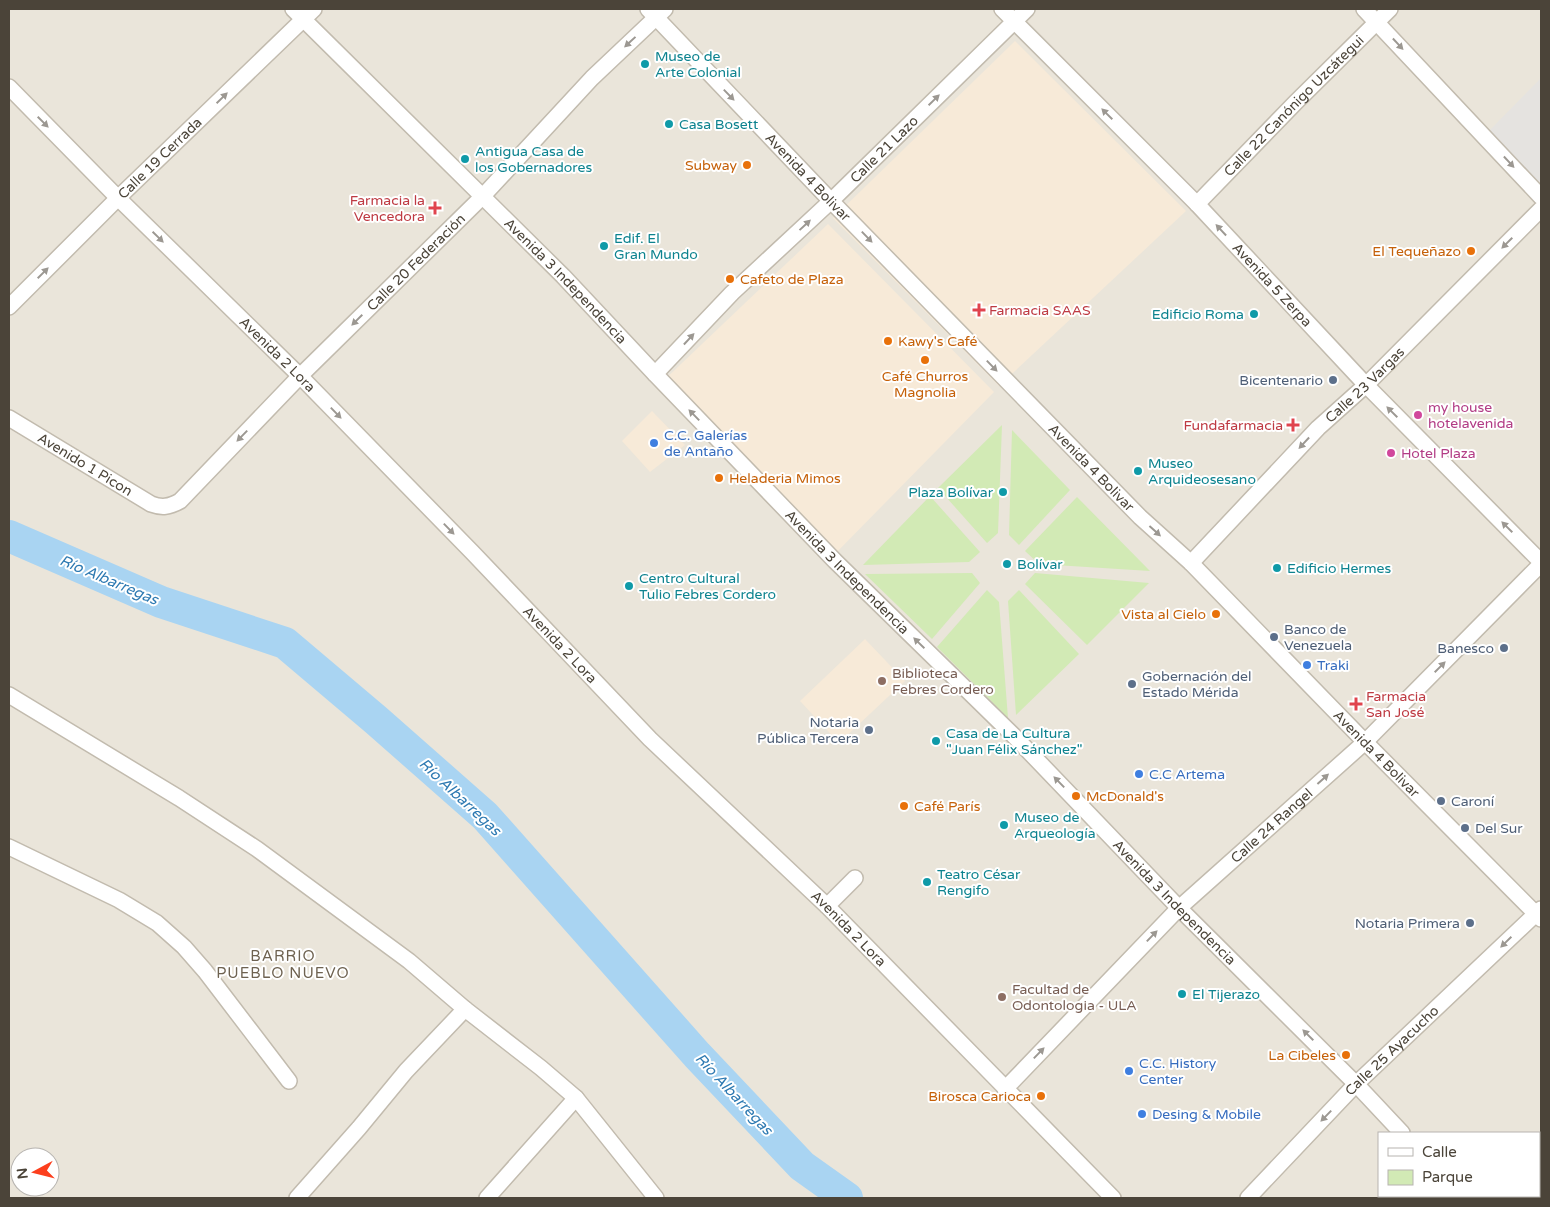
<svg xmlns="http://www.w3.org/2000/svg" width="1550" height="1207" font-family="'Varela Round',sans-serif">
	<style>
		.residential { fill: #eae5da; fill-rule: evenodd }
		.commercial { fill: #f7ead8 }
		.green { fill: #d2eab5 }
		.parking { fill: #e5e3e0 }
		.lines { fill: none; stroke-linecap: round; stroke-linejoin: round }
		.river { stroke: #a9d4f2; stroke-width: 32 }
		.street-casing { stroke: #c2bbae; stroke-width: 18 }
		.street { stroke: #fff; stroke-width: 15 }
		.oneway { fill: #9c9892 }
		.culture-dot { fill: #0f9aa8; stroke: #fff; stroke-width: 2 }
		.food-dot { fill: #e8710a; stroke: #fff; stroke-width: 2 }
		.health-dot { fill: #e0444e; stroke: #fff; stroke-width: 2 }
		.service-dot { fill: #5c6f8a; stroke: #fff; stroke-width: 2 }
		.hotel-dot { fill: #d1479c; stroke: #fff; stroke-width: 2 }
		.shop-dot { fill: #3f7fe0; stroke: #fff; stroke-width: 2 }
		.education-dot { fill: #8d6e63; stroke: #fff; stroke-width: 2 }
		.labels { text-anchor: middle; stroke-width: 4; stroke-linejoin: round; paint-order: stroke }
		.culture-label { font-size: 14px; fill: #0d838f; stroke: #fff; text-anchor: start }
		.street-label { font-size: 14px; fill: #4b4439; stroke: #fff }
		.food-label { font-size: 14px; fill: #c56008; stroke: #fff; text-anchor: end }
		.health-label { font-size: 14px; fill: #be3a42; stroke: #fff; text-anchor: end }
		.service-label { font-size: 14px; fill: #4e5e75; stroke: #fff; text-anchor: end }
		.hotel-label { font-size: 14px; fill: #b23c85; stroke: #fff; text-anchor: start }
		.shop-label { font-size: 14px; fill: #366cbe; stroke: #fff; text-anchor: start }
		.education-label { font-size: 14px; fill: #785e54; stroke: #fff; text-anchor: start }
		.water-label { font-size: 15px; font-style: italic; fill: #2e7ab2; stroke: #fff }
		.neighbourhood-label { font-size: 15px; letter-spacing: 1px; fill: #6e6250; stroke: #fff }
	</style>
	<rect width="100%" height="100%" fill="#f6f3ec"/>
	<!-- residential -->
	<path class="residential" d="M9 9H1541V1198H9ZM1379 1133H1539V1196H1379ZM20 1157H50V1187H20Z"/>
	<!-- commercial -->
	<g class="commercial">
		<path d="M1015 41 1186 211 999 386 833 218Z"/>
		<path d="M828 224 994 392 830 559 660 384Z"/>
		<path d="M652 411 685 445 650 472 622 441Z"/>
		<path d="M865 639 905 681 839 743 800 701Z"/>
	</g>
	<!-- green -->
	<g class="green">
		<path d="M1002 425 998 533 987 543 938 488Z"/>
		<path d="M1012 430 1070 490 1019 545 1009 535Z"/>
		<path d="M930 496 980 552 969 562 863 565Z"/>
		<path d="M1077 497 1150 571 1039 564 1025 551Z"/>
		<path d="M972 573 980 583 932 639 865 574Z"/>
		<path d="M1035 573 1149 583 1087 645 1025 584Z"/>
		<path d="M987 590 999 602 1008 718 937 647Z"/>
		<path d="M1019 590 1079 654 1016 715 1008 601Z"/>
	</g>
	<!-- parking -->
	<path class="parking" d="M1541 78V186L1487 133Z"/>
	<g class="lines">
		<!-- river -->
		<path class="river" d="M9 536 161 602 285 643 376 720 485 816 697 1055 802 1166 847 1198"/>
		<defs>
			<g id="street">
				<path id="s1" d="M293 9 563 276 655 374 835 561 1013 735 1179 908 1356 1084 1402 1133"/>
				<path id="s2" d="M648 9 831 201 1140 517 1191 563 1365 742 1541 919"/>
				<path id="s3" d="M1002 9 1197 204 1366 385 1541 562"/>
				<path d="M1364 9 1541 197"/>
				<path id="s4" d="M9 87 118 198 300 376 472 552 650 739 827 906 1113 1198"/>
				<path id="s5" d="M1197 204 1296 102 1390 9"/>
				<path id="s6" d="M9 307 118 198 314 9"/>
				<path id="s7" d="M655 374 732 293 831 201 1027 9"/>
				<path id="s8" d="M9 418 151 504C162 508 169 507 180 501L300 376 482 197 592 78 665 9"/>
				<path id="s9" d="M1191 563 1318 428 1366 385 1541 209"/>
				<path d="M9 695 179 798 257 849 409 961 465 1009 541 1068 576 1098 656 1198"/>
				<path d="M9 847 119 900 157 923 184 947 205 971 289 1081"/>
				<path d="M827 906 855 878"/>
				<path id="s10" d="M1005 1089 1179 908 1365 742 1541 564"/>
				<path d="M1463 1196 1465 1198"/>
				<path d="M297 1198 359 1128 406 1071 465 1009"/>
				<path d="M487 1198 576 1098"/>
				<path id="s11" d="M1248 1198 1356 1084 1541 909"/>
			</g>
		</defs>
		<!-- street casing -->
		<use href="#street" class="street-casing"/>
		<!-- street -->
		<use href="#street" class="street"/>
	</g>
	<!-- one-way arrows -->
	<defs><path id="oneway-solid" d="M-6-.8H1V-3.2L6.5 0L1 3.2V.8H-6Z" transform="scale(1.25)"/></defs>
	<g class="oneway">
		<use href="#oneway-solid" transform="translate(630 42) rotate(137)"/>
		<use href="#oneway-solid" transform="translate(1398 44) rotate(47)"/>
		<use href="#oneway-solid" transform="translate(729 95) rotate(46)"/>
		<use href="#oneway-solid" transform="translate(222 98) rotate(-44)"/>
		<use href="#oneway-solid" transform="translate(934 100) rotate(-44)"/>
		<use href="#oneway-solid" transform="translate(1107 114) rotate(-135)"/>
		<use href="#oneway-solid" transform="translate(43 122) rotate(45)"/>
		<use href="#oneway-solid" transform="translate(1509 162) rotate(47)"/>
		<use href="#oneway-solid" transform="translate(805 225) rotate(-43)"/>
		<use href="#oneway-solid" transform="translate(1221 230) rotate(-133)"/>
		<use href="#oneway-solid" transform="translate(158 237) rotate(44)"/>
		<use href="#oneway-solid" transform="translate(867 237) rotate(46)"/>
		<use href="#oneway-solid" transform="translate(1507 243) rotate(135)"/>
		<use href="#oneway-solid" transform="translate(43 273) rotate(-45)"/>
		<use href="#oneway-solid" transform="translate(357 320) rotate(135)"/>
		<use href="#oneway-solid" transform="translate(689 339) rotate(-47)"/>
		<use href="#oneway-solid" transform="translate(992 366) rotate(46)"/>
		<use href="#oneway-solid" transform="translate(1392 412) rotate(-135)"/>
		<use href="#oneway-solid" transform="translate(336 413) rotate(46)"/>
		<use href="#oneway-solid" transform="translate(694 415) rotate(-134)"/>
		<use href="#oneway-solid" transform="translate(242 436) rotate(134)"/>
		<use href="#oneway-solid" transform="translate(1304 443) rotate(133)"/>
		<use href="#oneway-solid" transform="translate(1507 527) rotate(-135)"/>
		<use href="#oneway-solid" transform="translate(449 529) rotate(46)"/>
		<use href="#oneway-solid" transform="translate(1155 531) rotate(42)"/>
		<use href="#oneway-solid" transform="translate(919 643) rotate(-136)"/>
		<use href="#oneway-solid" transform="translate(1440 667) rotate(-45)"/>
		<use href="#oneway-solid" transform="translate(1323 779) rotate(-42)"/>
		<use href="#oneway-solid" transform="translate(1059 782) rotate(-134)"/>
		<use href="#oneway-solid" transform="translate(1152 936) rotate(-46)"/>
		<use href="#oneway-solid" transform="translate(1506 942) rotate(136)"/>
		<use href="#oneway-solid" transform="translate(1308 1035) rotate(-135)"/>
		<use href="#oneway-solid" transform="translate(1039 1053) rotate(-46)"/>
		<use href="#oneway-solid" transform="translate(1326 1116) rotate(134)"/>
	</g>
	<!-- markers -->
	<g class="culture-dot">
		<circle cx="645" cy="64" r="5"/>
		<circle cx="669" cy="124" r="5"/>
		<circle cx="465" cy="159" r="5"/>
		<circle cx="604" cy="246" r="5"/>
		<circle cx="1254" cy="314" r="5"/>
		<circle cx="1138" cy="471" r="5"/>
		<circle cx="1003" cy="492" r="5"/>
		<circle cx="1007" cy="564" r="5"/>
		<circle cx="1277" cy="568" r="5"/>
		<circle cx="629" cy="586" r="5"/>
		<circle cx="936" cy="741" r="5"/>
		<circle cx="1004" cy="825" r="5"/>
		<circle cx="927" cy="882" r="5"/>
		<circle cx="1182" cy="994" r="5"/>
	</g>
	<g class="food-dot">
		<circle cx="747" cy="165" r="5"/>
		<circle cx="1471" cy="251" r="5"/>
		<circle cx="730" cy="279" r="5"/>
		<circle cx="888" cy="341" r="5"/>
		<circle cx="925" cy="360" r="5"/>
		<circle cx="719" cy="478" r="5"/>
		<circle cx="1216" cy="614" r="5"/>
		<circle cx="1076" cy="796" r="5"/>
		<circle cx="904" cy="806" r="5"/>
		<circle cx="1346" cy="1055" r="5"/>
		<circle cx="1041" cy="1096" r="5"/>
	</g>
	<g class="health-dot">
		<path d="M432.5 200.5h5v5h5v5h-5v5h-5v-5h-5v-5h5z"/>
		<path d="M976.5 302.5h5v5h5v5h-5v5h-5v-5h-5v-5h5z"/>
		<path d="M1290.5 417.5h5v5h5v5h-5v5h-5v-5h-5v-5h5z"/>
		<path d="M1353.5 696.5h5v5h5v5h-5v5h-5v-5h-5v-5h5z"/>
	</g>
	<g class="service-dot">
		<circle cx="1333" cy="380" r="5"/>
		<circle cx="1274" cy="637" r="5"/>
		<circle cx="1504" cy="648" r="5"/>
		<circle cx="1132" cy="684" r="5"/>
		<circle cx="869" cy="730" r="5"/>
		<circle cx="1441" cy="801" r="5"/>
		<circle cx="1465" cy="828" r="5"/>
		<circle cx="1470" cy="923" r="5"/>
	</g>
	<g class="hotel-dot">
		<circle cx="1418" cy="415" r="5"/>
		<circle cx="1391" cy="453" r="5"/>
	</g>
	<g class="shop-dot">
		<circle cx="654" cy="443" r="5"/>
		<circle cx="1307" cy="665" r="5"/>
		<circle cx="1139" cy="774" r="5"/>
		<circle cx="1129" cy="1071" r="5"/>
		<circle cx="1142" cy="1114" r="5"/>
	</g>
	<g class="education-dot">
		<circle cx="882" cy="681" r="5"/>
		<circle cx="1002" cy="997" r="5"/>
	</g>
	<g class="labels">
		<!-- culture labels -->
		<g class="culture-label">
			<text x="655" y="61">Museo de<tspan x="655" dy="16">Arte Colonial</tspan></text>
			<text x="679" y="129">Casa Bosett</text>
			<text x="475" y="156">Antigua Casa de<tspan x="475" dy="16">los Gobernadores</tspan></text>
			<text x="614" y="243">Edif. El<tspan x="614" dy="16">Gran Mundo</tspan></text>
			<text x="1244" y="319" text-anchor="end">Edificio Roma</text>
			<text x="1148" y="468">Museo<tspan x="1148" dy="16">Arquideosesano</tspan></text>
			<text x="993" y="497" text-anchor="end">Plaza Bolívar</text>
			<text x="1017" y="569">Bolívar</text>
			<text x="1287" y="573">Edificio Hermes</text>
			<text x="639" y="583">Centro Cultural<tspan x="639" dy="16">Tulio Febres Cordero</tspan></text>
			<text x="946" y="738">Casa de La Cultura<tspan x="946" dy="16">"Juan Félix Sánchez"</tspan></text>
			<text x="1014" y="822">Museo de<tspan x="1014" dy="16">Arqueología</tspan></text>
			<text x="937" y="879">Teatro César<tspan x="937" dy="16">Rengifo</tspan></text>
			<text x="1192" y="999">El Tijerazo</text>
		</g>
		<!-- street labels -->
		<g class="street-label">
			<text dy="5" stroke="none"><textPath href="#s5" startOffset="138">Calle 22 Canónigo Uzcátegui</textPath></text>
			<text dy="5" stroke="none"><textPath href="#s7" startOffset="321">Calle 21 Lazo</textPath></text>
			<text dy="5" stroke="none"><textPath href="#s6" startOffset="212">Calle 19 Cerrada</textPath></text>
			<text dy="5" stroke="none"><textPath href="#s2" startOffset="232">Avenida 4 Bolivar</textPath></text>
			<text dy="5" stroke="none"><textPath href="#s8" startOffset="532">Calle 20 Federación</textPath></text>
			<text dy="5" stroke="none"><textPath href="#s1" startOffset="385">Avenida 3 Independencia</textPath></text>
			<text dy="5" stroke="none"><textPath href="#s3" startOffset="386">Avenida 5 Zerpa</textPath></text>
			<text dy="5" stroke="none"><textPath href="#s4" startOffset="379">Avenida 2 Lora</textPath></text>
			<text dy="5" stroke="none"><textPath href="#s9" startOffset="249">Calle 23 Vargas</textPath></text>
			<text dy="5" stroke="none"><textPath href="#s8" startOffset="89">Avenido 1 Picon</textPath></text>
			<text dy="5" stroke="none"><textPath href="#s2" startOffset="638">Avenida 4 Bolivar</textPath></text>
			<text dy="5" stroke="none"><textPath href="#s1" startOffset="790">Avenida 3 Independencia</textPath></text>
			<text dy="5" stroke="none"><textPath href="#s4" startOffset="784">Avenida 2 Lora</textPath></text>
			<text dy="5" stroke="none"><textPath href="#s2" startOffset="1042">Avenida 4 Bolivar</textPath></text>
			<text dy="5" stroke="none"><textPath href="#s10" startOffset="375">Calle 24 Rangel</textPath></text>
			<text dy="5" stroke="none"><textPath href="#s1" startOffset="1255">Avenida 3 Independencia</textPath></text>
			<text dy="5" stroke="none"><textPath href="#s4" startOffset="1189">Avenida 2 Lora</textPath></text>
			<text dy="5" stroke="none"><textPath href="#s11" startOffset="206">Calle 25 Ayacucho</textPath></text>
		</g>
		<!-- food labels -->
		<g class="food-label">
			<text x="737" y="170">Subway</text>
			<text x="1461" y="256">El Tequeñazo</text>
			<text x="740" y="284" text-anchor="start">Cafeto de Plaza</text>
			<text x="898" y="346" text-anchor="start">Kawy's Café</text>
			<text x="925" y="381" text-anchor="middle">Café Churros<tspan x="925" dy="16">Magnolia</tspan></text>
			<text x="729" y="483" text-anchor="start">Heladeria Mimos</text>
			<text x="1206" y="619">Vista al Cielo</text>
			<text x="1086" y="801" text-anchor="start">McDonald's</text>
			<text x="914" y="811" text-anchor="start">Café París</text>
			<text x="1336" y="1060">La Cibeles</text>
			<text x="1031" y="1101">Birosca Carioca</text>
		</g>
		<!-- health labels -->
		<g class="health-label">
			<text x="425" y="205">Farmacia la<tspan x="425" dy="16">Vencedora</tspan></text>
			<text x="989" y="315" text-anchor="start">Farmacia SAAS</text>
			<text x="1283" y="430">Fundafarmacia</text>
			<text x="1366" y="701" text-anchor="start">Farmacia<tspan x="1366" dy="16">San José</tspan></text>
		</g>
		<!-- service labels -->
		<g class="service-label">
			<text x="1323" y="385">Bicentenario</text>
			<text x="1284" y="634" text-anchor="start">Banco de<tspan x="1284" dy="16">Venezuela</tspan></text>
			<text x="1494" y="653">Banesco</text>
			<text x="1142" y="681" text-anchor="start">Gobernación del<tspan x="1142" dy="16">Estado Mérida</tspan></text>
			<text x="859" y="727">Notaria<tspan x="859" dy="16">Pública Tercera</tspan></text>
			<text x="1451" y="806" text-anchor="start">Caroní</text>
			<text x="1475" y="833" text-anchor="start">Del Sur</text>
			<text x="1460" y="928">Notaria Primera</text>
		</g>
		<!-- hotel labels -->
		<g class="hotel-label">
			<text x="1428" y="412">my house<tspan x="1428" dy="16">hotelavenida</tspan></text>
			<text x="1401" y="458">Hotel Plaza</text>
		</g>
		<!-- shop labels -->
		<g class="shop-label">
			<text x="664" y="440">C.C. Galerías<tspan x="664" dy="16">de Antaño</tspan></text>
			<text x="1317" y="670">Traki</text>
			<text x="1149" y="779">C.C Artema</text>
			<text x="1139" y="1068">C.C. History<tspan x="1139" dy="16">Center</tspan></text>
			<text x="1152" y="1119">Desing &amp; Mobile</text>
		</g>
		<!-- education labels -->
		<g class="education-label">
			<text x="892" y="678">Biblioteca<tspan x="892" dy="16">Febres Cordero</tspan></text>
			<text x="1012" y="994">Facultad de<tspan x="1012" dy="16">Odontologia - ULA</tspan></text>
		</g>
		<!-- water labels -->
		<g class="water-label">
			<text transform="translate(109 580) rotate(23)" y="5">Río Albarregas</text>
			<text transform="translate(460 797) rotate(43)" y="5">Río Albarregas</text>
			<text transform="translate(734 1094) rotate(47)" y="5">Río Albarregas</text>
		</g>
		<!-- neighbourhood labels -->
		<g class="neighbourhood-label">
			<text x="283" y="961">BARRIO<tspan x="283" dy="17">PUEBLO NUEVO</tspan></text>
		</g>
	</g>
	<!-- border -->
	<rect width="1550" height="1207" fill="none" stroke="#4b4439" stroke-width="20"/>
	<!-- legend -->
	<rect x="1378" y="1132" width="162" height="65" fill="#ffffff" stroke="#b7b4b0"/>
	<rect x="1388" y="1148" width="25" height="8" fill="#ffffff" stroke="#b7b4b0"/>
	<text x="1422" y="1157" font-size="15" fill="#4b4439">Calle</text>
	<rect x="1388" y="1170" width="25" height="15" fill="#d2eab5" stroke="#b7b4b0"/>
	<text x="1422" y="1182" font-size="15" fill="#4b4439">Parque</text>
	<!-- north arrow -->
	<g transform="translate(35 1172) rotate(263)"><circle r="24" fill="#ffffff" stroke="#b7b4b0"/>
	<path d="M0-4L9 19L0 12L-9 19Z" fill="#fc3f1d"/>
	<text y="-8" font-size="14" font-weight="bold" text-anchor="middle" fill="#4b4439">N</text>
	</g>
</svg>
